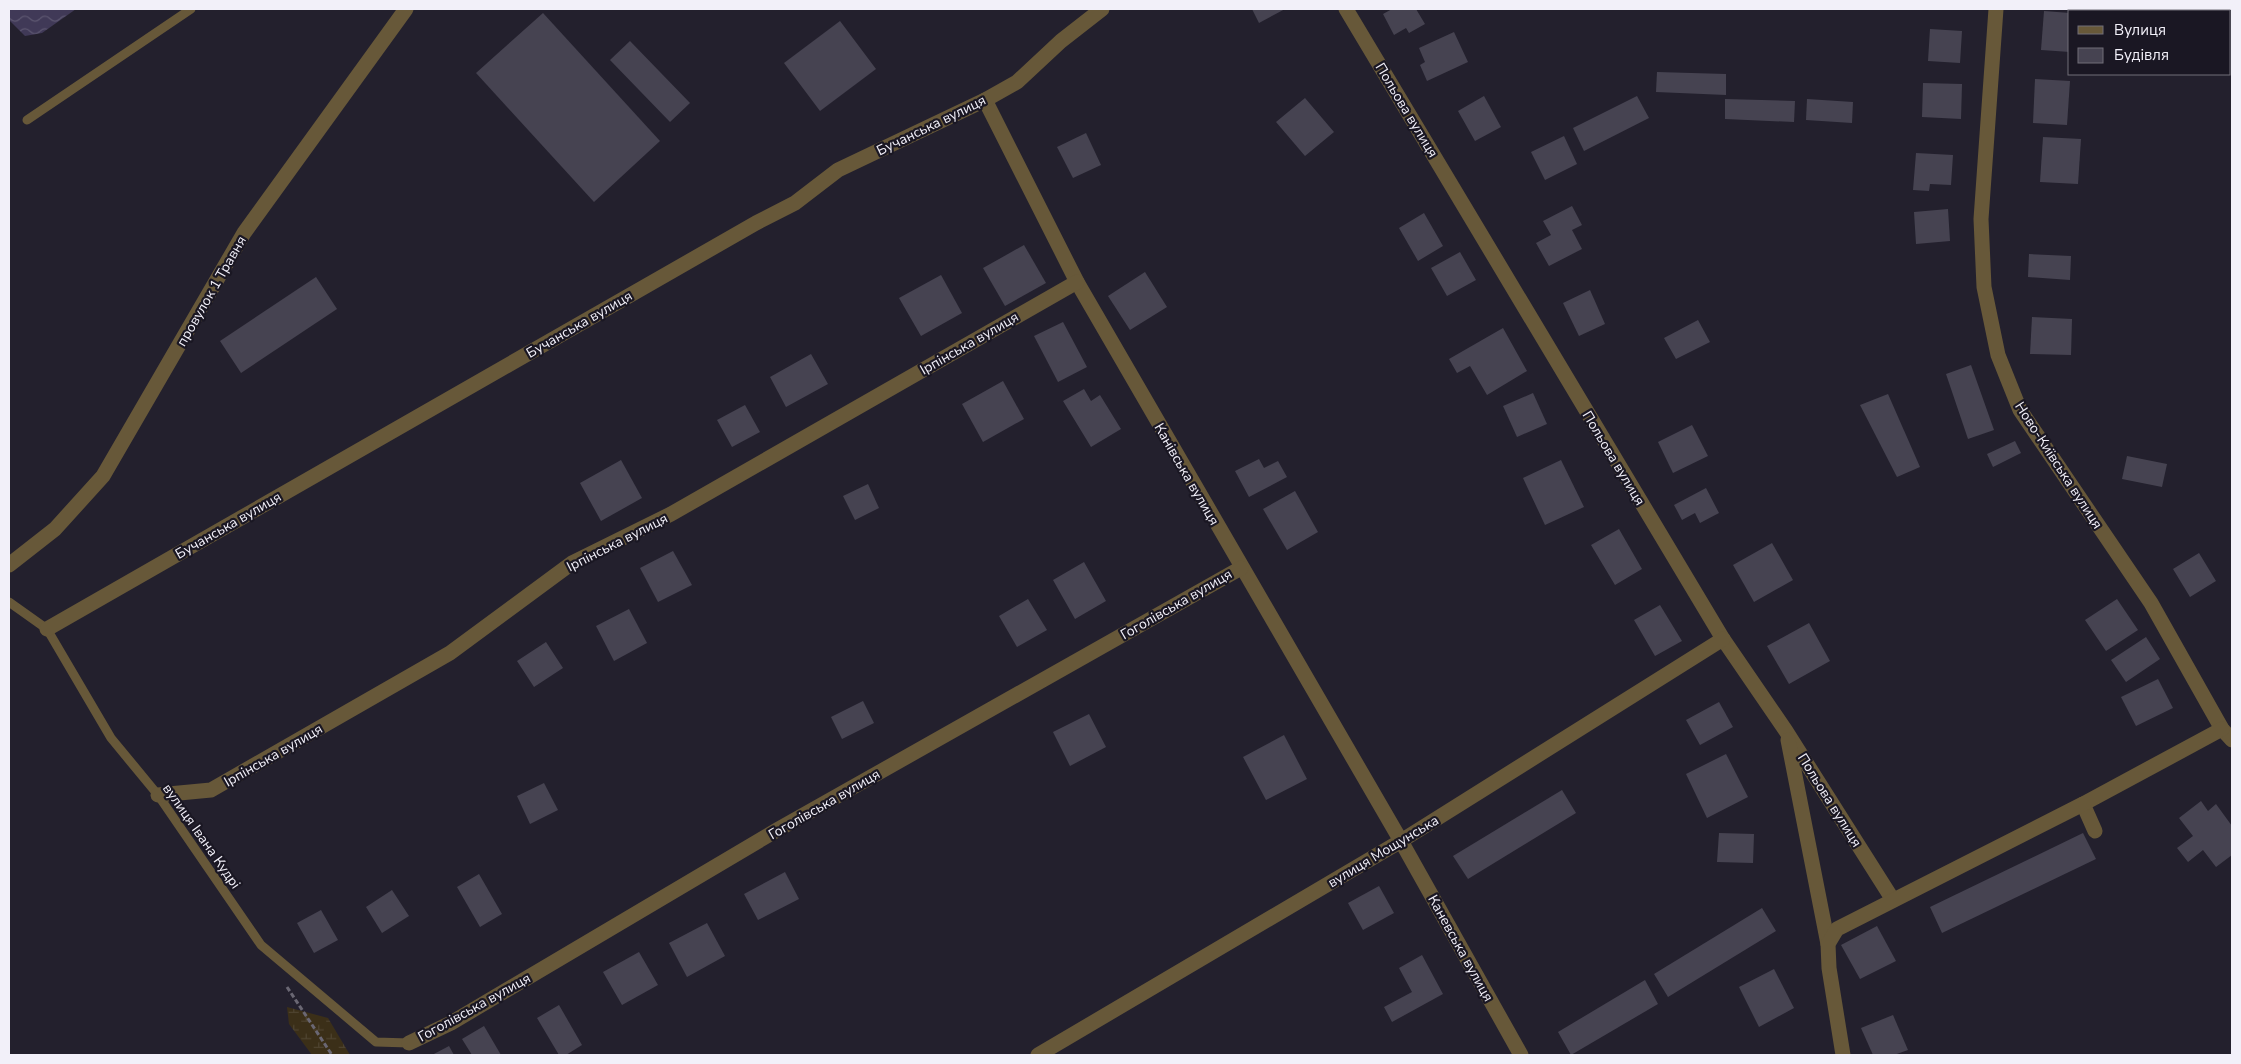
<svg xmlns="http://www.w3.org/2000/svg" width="2241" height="1064" font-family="'Nunito Sans',sans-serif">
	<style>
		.wetland { fill: url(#wetland-marsh) }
		.water { fill: url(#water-waves) }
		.building { fill: #464351 }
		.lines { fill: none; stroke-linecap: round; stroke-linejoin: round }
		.path { stroke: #6a6773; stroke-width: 3; stroke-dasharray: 5 2.5; stroke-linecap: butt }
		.lane { stroke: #675839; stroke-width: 9 }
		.street { stroke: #675839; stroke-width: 15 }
		.labels { text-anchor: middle; stroke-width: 4.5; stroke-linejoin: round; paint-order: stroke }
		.street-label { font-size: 14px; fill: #f2f0f9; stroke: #1a1723 }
	</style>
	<defs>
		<pattern id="wetland-marsh" width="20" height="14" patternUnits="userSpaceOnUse" patternTransform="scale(1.25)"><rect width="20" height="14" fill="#3b2f18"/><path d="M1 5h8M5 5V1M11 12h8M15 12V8" fill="none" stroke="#4e432f"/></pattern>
		<pattern id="water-waves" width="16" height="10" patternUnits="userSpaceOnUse" patternTransform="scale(1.25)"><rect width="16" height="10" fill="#403957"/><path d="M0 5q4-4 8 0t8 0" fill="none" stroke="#5c5670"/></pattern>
	</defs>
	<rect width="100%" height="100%" fill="#23202d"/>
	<!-- wetland -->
	<path class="wetland" d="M287 1007 328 1018 350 1055H312L289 1024Z"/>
	<!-- water -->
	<path class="water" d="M9 9H76L42 33 25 36 9 20Z"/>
	<!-- building -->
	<g class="building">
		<path d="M1252 9H1285L1259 23Z"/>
		<path d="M1392 9H1416L1425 24 1409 33 1406 28 1394 35 1383 14Z"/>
		<path d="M2044 11 2070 13V52L2041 50Z"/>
		<path d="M543 13 660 141 594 202 476 73Z"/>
		<path d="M840 21 876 69 820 111 784 63Z"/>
		<path d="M1930 29 1962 31 1960 63 1928 61Z"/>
		<path d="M1454 32 1468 62 1427 81 1420 65 1425 62 1419 48Z"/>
		<path d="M630 41 690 103 670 122 610 60Z"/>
		<path d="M1657 72 1726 74V95L1656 92Z"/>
		<path d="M2035 79 2070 81 2067 125 2033 123Z"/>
		<path d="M1923 83 1962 84 1961 119 1922 117Z"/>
		<path d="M1484 96 1501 127 1475 141 1458 111Z"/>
		<path d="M1637 96 1649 118 1584 151 1573 128Z"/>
		<path d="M1305 98 1334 132 1305 156 1276 122Z"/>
		<path d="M1725 99 1795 101 1794 122 1725 119Z"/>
		<path d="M1807 99 1853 102 1852 123 1806 120Z"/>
		<path d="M1086 133 1101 165 1073 178 1057 147Z"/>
		<path d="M1564 136 1577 164 1545 180 1531 152Z"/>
		<path d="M2043 137 2081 139 2078 184 2040 182Z"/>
		<path d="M1916 153 1953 155 1951 185 1930 184 1929 191 1913 190Z"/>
		<path d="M1572 206 1582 225 1572 230 1582 249 1549 266 1536 243 1551 235 1543 221Z"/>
		<path d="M1948 209 1950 241 1916 244 1914 212Z"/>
		<path d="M1424 213 1443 246 1418 261 1399 228Z"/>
		<path d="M1024 245 1046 283 1005 306 983 268Z"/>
		<path d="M1460 252 1476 280 1447 296 1431 268Z"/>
		<path d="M2029 254 2071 256 2070 280 2028 277Z"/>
		<path d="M1145 272 1167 307 1130 330 1108 296Z"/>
		<path d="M941 275 962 313 921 336 899 298Z"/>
		<path d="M316 277 337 309 241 373 220 341Z"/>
		<path d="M1590 290 1605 324 1579 336 1563 303Z"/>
		<path d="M2032 317 2072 319 2071 355 2030 354Z"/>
		<path d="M1698 320 1710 342 1676 359 1664 338Z"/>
		<path d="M1063 322 1087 367 1058 382 1034 336Z"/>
		<path d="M1503 328 1527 371 1487 395 1470 366 1457 373 1449 359Z"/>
		<path d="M811 354 828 384 786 407 770 377Z"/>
		<path d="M1971 365 1994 430 1968 439 1946 374Z"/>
		<path d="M1003 381 1024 419 983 442 962 404Z"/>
		<path d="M1084 389 1091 401 1100 395 1121 429 1091 447 1063 401Z"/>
		<path d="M1533 393 1547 424 1517 437 1503 406Z"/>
		<path d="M1888 394 1920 467 1897 477 1860 405Z"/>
		<path d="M745 405 760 432 732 447 717 420Z"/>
		<path d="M1692 425 1708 456 1673 473 1658 442Z"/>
		<path d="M2015 441 2021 453 1993 467 1987 454Z"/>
		<path d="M2127 456 2167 464 2162 487 2122 479Z"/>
		<path d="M1259 459 1264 468 1278 461 1287 477 1249 497 1235 471Z"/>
		<path d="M621 460 642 498 601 521 580 483Z"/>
		<path d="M1561 460 1584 507 1545 525 1523 478Z"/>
		<path d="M868 484 879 508 855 520 843 496Z"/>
		<path d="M1706 488 1719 513 1700 523 1695 513 1682 520 1674 505Z"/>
		<path d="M1295 491 1318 532 1287 550 1263 509Z"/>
		<path d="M1619 529 1642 569 1615 585 1591 545Z"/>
		<path d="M1772 543 1793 580 1754 602 1733 565Z"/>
		<path d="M673 551 692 585 658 602 640 568Z"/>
		<path d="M2199 553 2216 581 2190 597 2173 569Z"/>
		<path d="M1084 562 1106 601 1075 619 1053 580Z"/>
		<path d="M1028 599 1047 630 1017 647 999 616Z"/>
		<path d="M2117 599 2138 630 2106 651 2085 620Z"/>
		<path d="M1660 605 1682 641 1655 656 1634 620Z"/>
		<path d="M629 609 647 643 614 661 596 626Z"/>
		<path d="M1809 623 1830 661 1789 684 1767 646Z"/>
		<path d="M2146 637 2160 659 2126 682 2111 660Z"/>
		<path d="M546 642 563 668 534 687 517 661Z"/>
		<path d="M2158 679 2173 708 2136 726 2121 697Z"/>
		<path d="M863 701 874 723 842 739 831 717Z"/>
		<path d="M1719 702 1733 727 1700 745 1686 720Z"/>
		<path d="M1089 714 1106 747 1070 766 1053 732Z"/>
		<path d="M1284 735 1307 779 1266 800 1243 757Z"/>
		<path d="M1726 754 1748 797 1707 818 1686 774Z"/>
		<path d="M544 783 558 810 530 824 517 796Z"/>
		<path d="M1562 790 1576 813 1468 879 1453 856Z"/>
		<path d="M2201 801 2208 811 2216 804 2232 826V855L2216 867 2203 850 2188 862 2177 848 2193 836 2179 818Z"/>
		<path d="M1719 833 1754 834 1753 863 1717 862Z"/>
		<path d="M2083 833 2096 859 1942 933 1930 907Z"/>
		<path d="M785 872 799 899 758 920 744 894Z"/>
		<path d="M479 874 502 914 480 927 457 887Z"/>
		<path d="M1379 886 1394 913 1363 930 1348 903Z"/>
		<path d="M392 890 409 916 382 933 366 907Z"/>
		<path d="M1762 908 1776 931 1668 997 1654 974Z"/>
		<path d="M321 910 338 940 314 953 297 923Z"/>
		<path d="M707 923 725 956 687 977 669 943Z"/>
		<path d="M1877 926 1896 961 1860 979 1841 945Z"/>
		<path d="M639 952 658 985 622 1005 603 972Z"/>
		<path d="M1422 955 1443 994 1392 1022 1384 1007 1412 992 1399 968Z"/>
		<path d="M1774 969 1794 1008 1759 1027 1739 987Z"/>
		<path d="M1645 980 1658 1004 1571 1055 1558 1032Z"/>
		<path d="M559 1005 582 1045 566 1055H559L537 1018Z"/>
		<path d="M1893 1015 1908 1050 1894 1055H1873L1861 1028Z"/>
		<path d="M484 1026 501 1055H472L462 1039Z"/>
		<path d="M449 1046 454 1055H432Z"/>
	</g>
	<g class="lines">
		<!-- path -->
		<path class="path" d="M287 987 332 1055"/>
		<!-- lane -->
		<g class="lane">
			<path d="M27 120 191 9"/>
			<path d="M9 602 47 629 111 738 158 795 261 945 376 1042 409 1043"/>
		</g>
		<!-- street -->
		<g class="street">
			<path d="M1346 9 1723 639 1786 731 1893 900"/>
			<path d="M1996 9 1981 219 1984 287 1998 355 2020 410 2151 603 2222 729 2232 740"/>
			<path d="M985 100 1077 282 1401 841 1521 1055"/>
			<path d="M9 565 55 529 103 476 244 233 406 9"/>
			<path d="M47 629 756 223 795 203 838 170 985 100 1017 82 1061 41 1102 9"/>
			<path d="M1788 740 1828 944"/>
			<path d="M158 795 211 790 450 653 572 563 671 514 1077 282"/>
			<path d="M2083 804 2095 831"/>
			<path d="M409 1043 451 1023 777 830 1241 568"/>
			<path d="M1038 1055 1401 841 1723 639"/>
			<path d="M1843 1055 1829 968 1828 944 1837 929 2083 804 2222 729"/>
		</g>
	</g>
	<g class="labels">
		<!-- street labels -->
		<g class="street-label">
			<text transform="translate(1407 110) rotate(59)" y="5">Польова вулиця</text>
			<text transform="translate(931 125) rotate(-26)" y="5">Бучанська вулиця</text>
			<text transform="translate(211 291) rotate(-60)" y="5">провулок 1 Травня</text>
			<text transform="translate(579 324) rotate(-30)" y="5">Бучанська вулиця</text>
			<text transform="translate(969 343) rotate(-30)" y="5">Ірпінська вулиця</text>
			<text transform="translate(1614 458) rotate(59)" y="5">Польова вулиця</text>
			<text transform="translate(2059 465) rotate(57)" y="5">Ново-Київська вулиця</text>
			<text transform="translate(1187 474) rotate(60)" y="5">Канівська вулиця</text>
			<text transform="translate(228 525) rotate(-30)" y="5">Бучанська вулиця</text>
			<text transform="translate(617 542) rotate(-27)" y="5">Ірпінська вулиця</text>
			<text transform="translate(1176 604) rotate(-30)" y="5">Гоголівська вулиця</text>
			<text transform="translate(273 755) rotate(-30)" y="5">Ірпінська вулиця</text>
			<text transform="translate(1830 800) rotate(58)" y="5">Польова вулиця</text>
			<text transform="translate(824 804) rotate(-30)" y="5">Гоголівська вулиця</text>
			<text transform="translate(202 836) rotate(55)" y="5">вулиця Івана Кудрі</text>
			<text transform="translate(1383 851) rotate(-31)" y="5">вулиця Мощунська</text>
			<text transform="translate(1461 948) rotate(61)" y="5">Каневська вулиця</text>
			<text transform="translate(474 1007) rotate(-29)" y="5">Гоголівська вулиця</text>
		</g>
	</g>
	<!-- border -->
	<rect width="2241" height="1064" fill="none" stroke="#f2f0f9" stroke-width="20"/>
	<!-- legend -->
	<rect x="2068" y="10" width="162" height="65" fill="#1a1723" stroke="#706e79"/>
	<rect x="2078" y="26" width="25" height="8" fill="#675839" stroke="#706e79"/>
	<text x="2114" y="35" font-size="15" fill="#f2f0f9">Вулиця</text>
	<rect x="2078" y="48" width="25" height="15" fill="#464351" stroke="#706e79"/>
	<text x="2114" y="60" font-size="15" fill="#f2f0f9">Будівля</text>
</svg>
